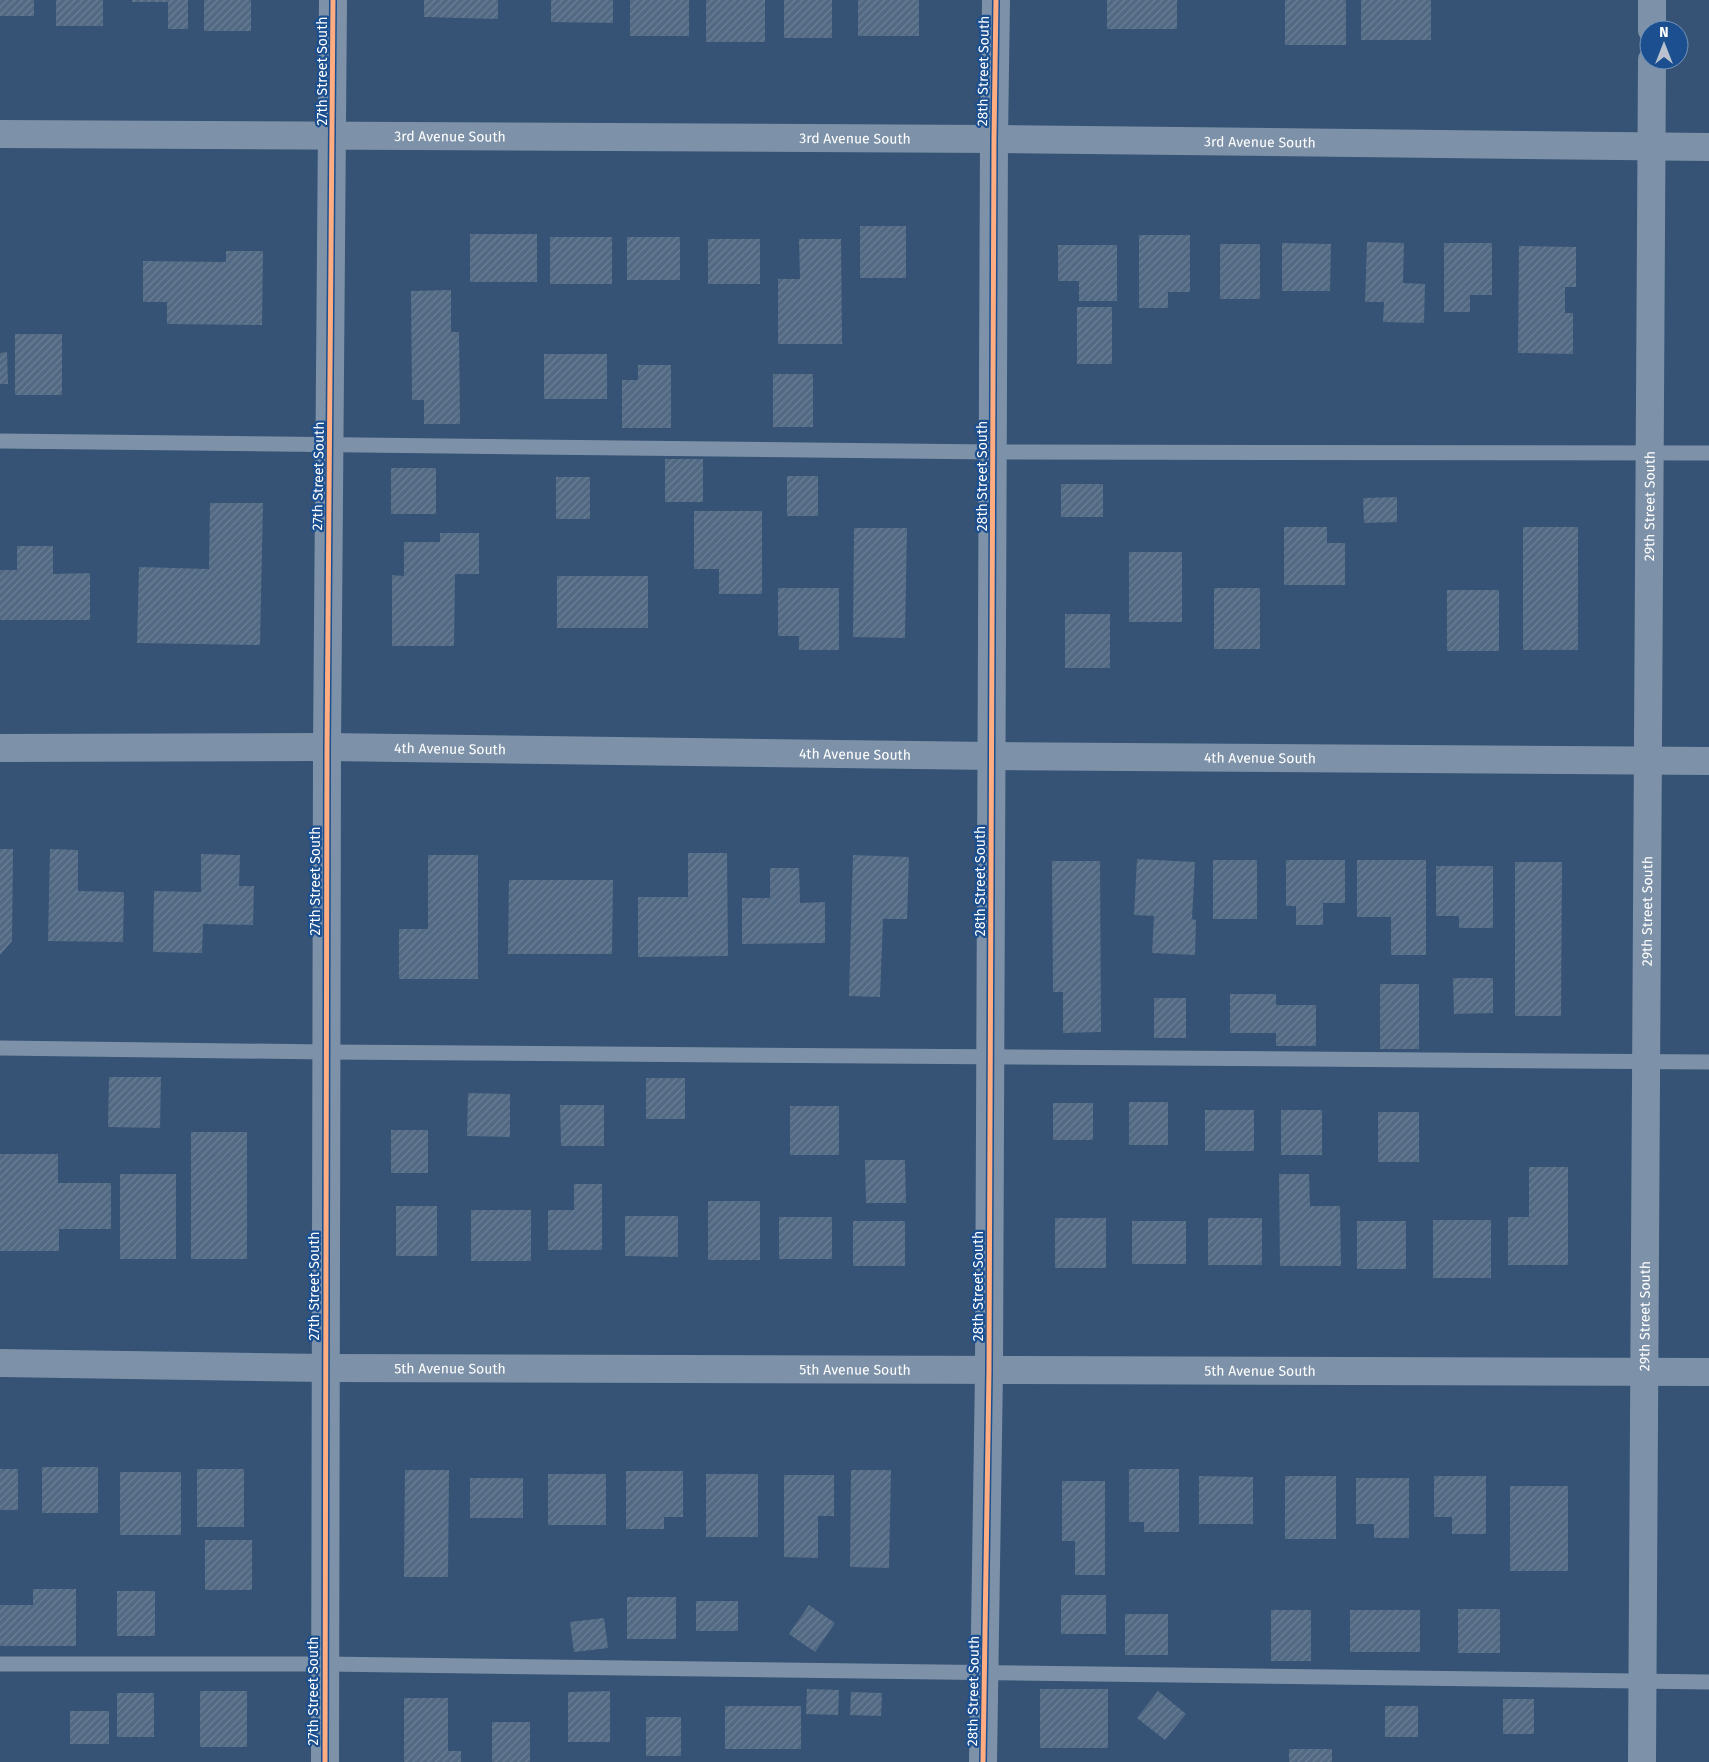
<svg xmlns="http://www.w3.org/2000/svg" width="1709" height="1762" font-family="'Fira Sans',sans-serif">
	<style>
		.building { fill: url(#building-hatch) }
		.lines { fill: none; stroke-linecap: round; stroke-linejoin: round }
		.service { stroke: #7d92a8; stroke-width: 15 }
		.minor { stroke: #7d92a8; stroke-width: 28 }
		.cycleway-casing { stroke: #1b4f8f; stroke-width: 8 }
		.cycleway { stroke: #ffac80; stroke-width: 5 }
		.labels { text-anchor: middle; stroke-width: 4.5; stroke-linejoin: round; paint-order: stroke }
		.street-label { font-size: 14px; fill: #fff; stroke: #1b4f8f }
	</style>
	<defs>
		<pattern id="building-hatch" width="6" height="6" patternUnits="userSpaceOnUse" patternTransform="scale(1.25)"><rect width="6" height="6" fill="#526984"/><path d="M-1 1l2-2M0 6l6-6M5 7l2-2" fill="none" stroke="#6c8096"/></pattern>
	</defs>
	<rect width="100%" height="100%" fill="#365274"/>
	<!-- building -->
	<g class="building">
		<rect x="0" y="0" width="34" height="16"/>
		<rect x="56" y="0" width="47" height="26"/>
		<path d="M132 0H188V29H168V2H132Z"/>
		<rect x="204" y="0" width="47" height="31"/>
		<path d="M424 0H498V19L424 17Z"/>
		<path d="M551 0H613V23L551 22Z"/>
		<rect x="630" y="0" width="59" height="36"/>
		<rect x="706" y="0" width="59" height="42"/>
		<rect x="784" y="0" width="48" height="38"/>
		<rect x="858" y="0" width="61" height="36"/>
		<rect x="1107" y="0" width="70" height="29"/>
		<rect x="1285" y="0" width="61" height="45"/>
		<rect x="1361" y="0" width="70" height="40"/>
		<rect x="860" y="226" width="46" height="52"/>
		<rect x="470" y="234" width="67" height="48"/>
		<path d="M1139 235H1190V292H1168V308H1139Z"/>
		<rect x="550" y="237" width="62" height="47"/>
		<rect x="627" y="237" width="53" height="43"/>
		<rect x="708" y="239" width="52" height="45"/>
		<path d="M799 239H841L842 344H778V279H800Z"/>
		<path d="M1367 242 1404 243 1403 283 1425 284 1424 323 1383 322 1384 302H1365Z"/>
		<path d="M1282 243 1331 244 1330 291H1282Z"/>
		<path d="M1444 243H1492V295H1470V312H1444Z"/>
		<rect x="1220" y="244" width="40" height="55"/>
		<path d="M1058 245H1117V301H1079V281H1058Z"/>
		<path d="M1519 246 1576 247V287H1565V313H1573V354L1518 353Z"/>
		<path d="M226 251H263L262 325 167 324V302H143V261L226 262Z"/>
		<path d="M451 290V332H459L460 424H424V400H412L411 291Z"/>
		<rect x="1077" y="307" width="35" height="57"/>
		<rect x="15" y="334" width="47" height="61"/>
		<path d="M7 352 8 384H0V353Z"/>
		<rect x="544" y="354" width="63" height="45"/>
		<path d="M638 365H671V428H622V380H638Z"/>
		<rect x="773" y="374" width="40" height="53"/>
		<rect x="665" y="459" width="38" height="43"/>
		<rect x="391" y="468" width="45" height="46"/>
		<rect x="787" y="476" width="31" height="40"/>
		<rect x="556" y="477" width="34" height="42"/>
		<rect x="1061" y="484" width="42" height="33"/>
		<path d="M1397 497V522L1364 523 1363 498Z"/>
		<path d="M210 503H263L260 645 137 643 139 567 209 569Z"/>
		<path d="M694 511H762V594H719V569H694Z"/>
		<path d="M1284 527H1327V543H1345V585H1284Z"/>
		<rect x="1523" y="527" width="55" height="123"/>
		<path d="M854 528H907L905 638 853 637Z"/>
		<path d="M440 533H479V574H455L454 646H392V575L404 576V542H440Z"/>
		<path d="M17 546H53V574L90 573V620H0V570H17Z"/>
		<rect x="1129" y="552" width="53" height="70"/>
		<rect x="557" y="576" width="91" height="52"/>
		<path d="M778 588H839V650H799V636H778Z"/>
		<rect x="1214" y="588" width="46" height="61"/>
		<rect x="1447" y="590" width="52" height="61"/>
		<rect x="1065" y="614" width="45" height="54"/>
		<path d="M0 849H13L12 941 0 955Z"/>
		<path d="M50 849 78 850V891L124 892 123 942 48 941Z"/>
		<path d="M688 853H727L728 956 638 957V897H688Z"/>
		<path d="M201 854 240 855 239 886H254L253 925 203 924 202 953 153 952 154 891 201 892Z"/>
		<path d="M428 855H478V979H399V929H428Z"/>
		<path d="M853 855 909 857 907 919H883L880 997 849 996Z"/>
		<path d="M1137 859 1195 862 1192 919 1196 920 1195 955 1152 953 1154 916 1134 915Z"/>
		<rect x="1213" y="860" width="44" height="59"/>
		<path d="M1286 860H1345V903H1323V925H1296V906H1286Z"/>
		<path d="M1357 860H1426V955H1391V917H1357Z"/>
		<path d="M1052 861H1100L1101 1032 1063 1033V992H1053Z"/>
		<path d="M1515 862H1562L1561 1016H1515Z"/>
		<path d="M1436 866H1493V928H1459V916H1436Z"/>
		<path d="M770 868H799L800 903 825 902V943L742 944V898H770Z"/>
		<path d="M509 880H613L612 954H508Z"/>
		<path d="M1453 978H1493V1013L1454 1014Z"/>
		<rect x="1380" y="984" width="39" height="65"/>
		<path d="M1230 994H1276V1005H1316V1046H1276V1033H1230Z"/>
		<rect x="1154" y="998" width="32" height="40"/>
		<path d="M109 1077H161L160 1128 108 1127Z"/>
		<rect x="646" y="1078" width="39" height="41"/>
		<path d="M468 1093 510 1094V1137L467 1136Z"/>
		<rect x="1129" y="1102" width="39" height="43"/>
		<rect x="1053" y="1103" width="40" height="37"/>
		<path d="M560 1105H604V1146H561Z"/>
		<rect x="790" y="1106" width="49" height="49"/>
		<rect x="1205" y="1110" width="49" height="41"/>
		<rect x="1281" y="1110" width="41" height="45"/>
		<rect x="1378" y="1112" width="41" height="50"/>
		<rect x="391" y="1130" width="37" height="43"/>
		<rect x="191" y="1132" width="56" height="127"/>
		<path d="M0 1154H58V1183H111V1229H59V1251H0Z"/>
		<path d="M865 1160H905L906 1203H866Z"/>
		<path d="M1529 1167H1568V1265H1508V1217H1529Z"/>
		<rect x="120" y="1174" width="56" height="85"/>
		<path d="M1279 1174H1309L1310 1206H1340L1341 1266H1280Z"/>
		<path d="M574 1184H602V1250H548V1210H574Z"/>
		<rect x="708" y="1201" width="52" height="59"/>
		<rect x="396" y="1206" width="41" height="50"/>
		<rect x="471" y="1210" width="60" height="51"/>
		<path d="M625 1216H678V1257L625 1256Z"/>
		<rect x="779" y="1217" width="53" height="42"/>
		<rect x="1055" y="1218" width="51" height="50"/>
		<rect x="1208" y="1218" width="54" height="47"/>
		<rect x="1433" y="1220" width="58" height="58"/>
		<rect x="853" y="1221" width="52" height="45"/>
		<rect x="1132" y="1221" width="54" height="43"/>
		<rect x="1357" y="1221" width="49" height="48"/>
		<rect x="42" y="1467" width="56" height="46"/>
		<rect x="0" y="1469" width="18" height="41"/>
		<rect x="197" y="1469" width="47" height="58"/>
		<path d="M1129 1469H1179V1532H1144V1522H1129Z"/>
		<path d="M405 1470H449L448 1577H404Z"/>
		<path d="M851 1470H891L889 1568 850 1567Z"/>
		<path d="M626 1471H683V1517H664V1529H626Z"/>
		<rect x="120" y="1472" width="61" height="63"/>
		<rect x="548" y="1474" width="58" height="51"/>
		<rect x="706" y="1474" width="52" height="63"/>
		<path d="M784 1475H834V1516H818V1558L784 1557Z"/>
		<path d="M1199 1476 1253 1477V1524H1199Z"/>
		<rect x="1285" y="1476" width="51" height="63"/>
		<path d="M1434 1476H1486V1534H1452V1517H1434Z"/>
		<rect x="470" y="1478" width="53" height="40"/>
		<path d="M1356 1478H1409V1538H1374V1524H1356Z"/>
		<path d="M1062 1481H1105V1575H1075V1541H1062Z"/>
		<rect x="1510" y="1486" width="58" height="85"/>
		<rect x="205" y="1540" width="47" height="50"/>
		<path d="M33 1589H76V1646H0V1605H33Z"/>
		<rect x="117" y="1591" width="38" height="45"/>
		<rect x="1061" y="1595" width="45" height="39"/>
		<rect x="627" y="1597" width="49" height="42"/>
		<rect x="696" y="1601" width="42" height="30"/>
		<path d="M809 1605 835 1623 815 1652 789 1634Z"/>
		<rect x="1458" y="1609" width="42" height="44"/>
		<rect x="1271" y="1610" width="40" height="51"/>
		<rect x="1350" y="1610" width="70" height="42"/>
		<rect x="1125" y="1614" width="43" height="41"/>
		<path d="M604 1618 608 1648 574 1652 570 1622Z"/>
		<path d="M807 1689 839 1690 838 1715 806 1714Z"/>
		<rect x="1040" y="1689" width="68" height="59"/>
		<rect x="200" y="1691" width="47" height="56"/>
		<path d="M610 1691V1742H568V1692Z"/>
		<path d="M1158 1691 1186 1714 1165 1740 1137 1718Z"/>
		<path d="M851 1692 882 1693 881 1716 850 1715Z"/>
		<rect x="117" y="1693" width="37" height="44"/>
		<path d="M404 1698H448V1751H461V1762H404Z"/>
		<rect x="1503" y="1699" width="31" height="35"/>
		<rect x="725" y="1706" width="76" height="43"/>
		<rect x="1385" y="1706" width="33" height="31"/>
		<rect x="70" y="1711" width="39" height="33"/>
		<rect x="646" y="1717" width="35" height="39"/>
		<rect x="492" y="1722" width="38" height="40"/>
		<rect x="1289" y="1749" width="43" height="13"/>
	</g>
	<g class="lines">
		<!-- service -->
		<g class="service">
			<path d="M0 441 993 452 1709 453"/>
			<path d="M0 1048 326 1052 1709 1062"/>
			<path d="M0 1664H325L1709 1682"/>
		</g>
		<!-- minor -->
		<g class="minor">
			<path d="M1652 30V0"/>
			<path id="s1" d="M0 134 994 139 1709 147"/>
			<path id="s2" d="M0 748 327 747 992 756 1709 761"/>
			<path id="s3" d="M0 1363 325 1368 1709 1372"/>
			<path d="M325 1762 327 747 333 0"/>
			<path d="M983 1762 989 1371 994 139 996 0"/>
			<path id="s4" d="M1642 1762 1652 60"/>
		</g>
		<defs>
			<g id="cycleway">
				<path d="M325 1762 327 747 333 0"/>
				<path d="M983 1762 989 1371 994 139 996 0"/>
			</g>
		</defs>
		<!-- cycleway casing -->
		<use href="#cycleway" class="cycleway-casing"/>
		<!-- cycleway -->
		<use href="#cycleway" class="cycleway"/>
	</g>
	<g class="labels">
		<!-- street labels -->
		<g class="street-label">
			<text transform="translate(322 71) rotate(-90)" y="5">27th Street South</text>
			<text transform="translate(983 71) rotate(-89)" y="5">28th Street South</text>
			<text dy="5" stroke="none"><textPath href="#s1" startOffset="450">3rd Avenue South</textPath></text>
			<text dy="5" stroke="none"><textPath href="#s1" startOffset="855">3rd Avenue South</textPath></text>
			<text dy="5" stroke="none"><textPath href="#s1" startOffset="1260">3rd Avenue South</textPath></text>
			<text transform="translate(318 476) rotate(-89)" y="5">27th Street South</text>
			<text transform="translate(982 476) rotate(-90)" y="5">28th Street South</text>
			<text dy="5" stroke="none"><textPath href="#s4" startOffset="1256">29th Street South</textPath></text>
			<text dy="5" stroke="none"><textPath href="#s2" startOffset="450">4th Avenue South</textPath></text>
			<text dy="5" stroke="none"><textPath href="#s2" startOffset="855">4th Avenue South</textPath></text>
			<text dy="5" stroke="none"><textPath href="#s2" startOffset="1260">4th Avenue South</textPath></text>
			<text transform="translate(315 881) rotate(-90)" y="5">27th Street South</text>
			<text transform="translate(980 881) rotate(-90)" y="5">28th Street South</text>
			<text dy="5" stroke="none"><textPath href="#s4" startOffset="851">29th Street South</textPath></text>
			<text transform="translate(314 1286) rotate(-90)" y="5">27th Street South</text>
			<text transform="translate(978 1286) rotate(-90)" y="5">28th Street South</text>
			<text dy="5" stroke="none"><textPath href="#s4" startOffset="446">29th Street South</textPath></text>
			<text dy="5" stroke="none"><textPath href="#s3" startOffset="450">5th Avenue South</textPath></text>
			<text dy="5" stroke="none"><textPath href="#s3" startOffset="855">5th Avenue South</textPath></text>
			<text dy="5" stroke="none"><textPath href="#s3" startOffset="1260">5th Avenue South</textPath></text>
			<text transform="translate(313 1691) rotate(-90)" y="5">27th Street South</text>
			<text transform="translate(973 1691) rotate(-89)" y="5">28th Street South</text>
		</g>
	</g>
	<!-- north arrow -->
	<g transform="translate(1664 45)"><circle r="24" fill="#1b4f8f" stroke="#7695bc"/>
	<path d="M0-4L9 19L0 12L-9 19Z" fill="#b9c2ce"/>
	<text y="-8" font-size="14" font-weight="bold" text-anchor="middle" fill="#ffffff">N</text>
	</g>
</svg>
